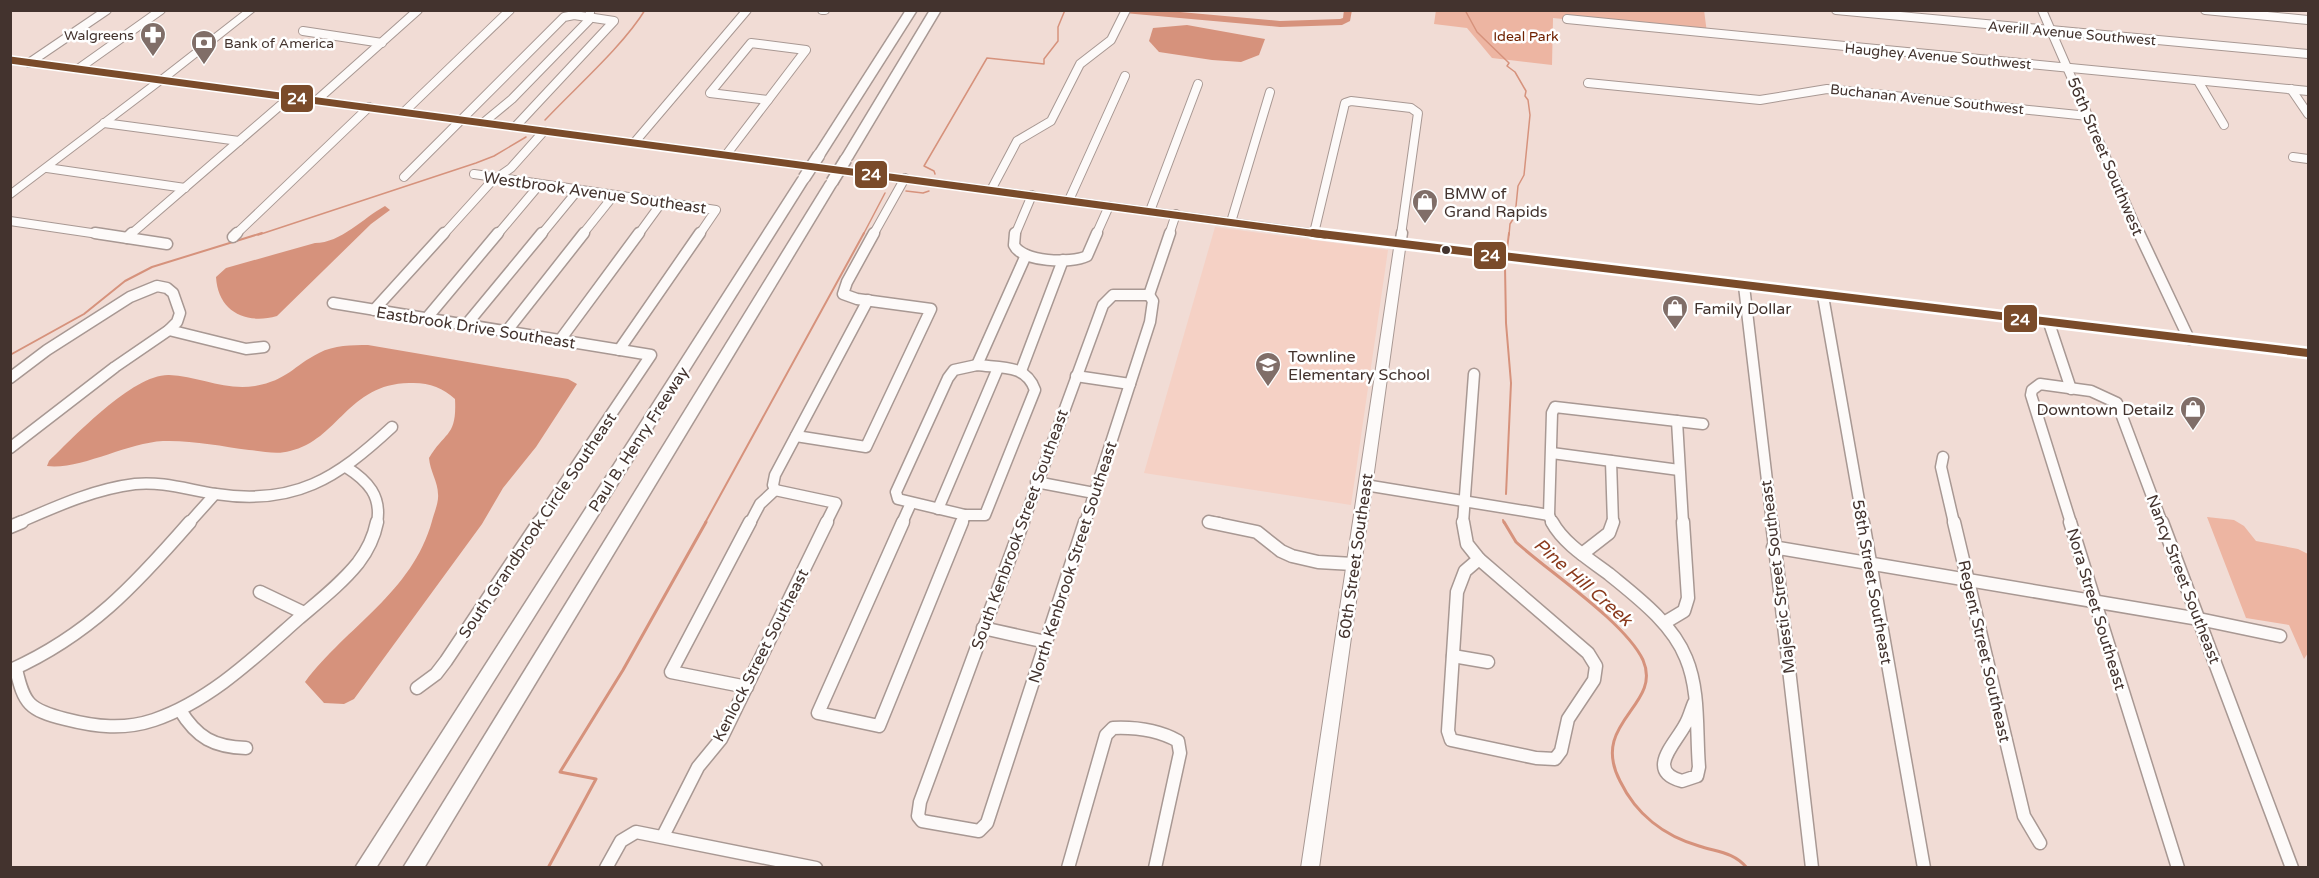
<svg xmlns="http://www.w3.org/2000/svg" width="2319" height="878" font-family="'Varela Round',sans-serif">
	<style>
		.built { fill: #f5d1c5 }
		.green { fill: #edb5a2 }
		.water { fill: #d6927c }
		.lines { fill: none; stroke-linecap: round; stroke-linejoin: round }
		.stream-far2 { stroke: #d6927c; stroke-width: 1.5 }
		.stream-far1 { stroke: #d6927c; stroke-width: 2 }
		.stream { stroke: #d6927c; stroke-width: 3 }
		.river { fill: #d6927c; fill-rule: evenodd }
		.minor-far2-casing { stroke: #a89893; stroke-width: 10 }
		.minor-far1-casing { stroke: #a89893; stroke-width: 13 }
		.minor-casing { stroke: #a89893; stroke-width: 15 }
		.major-casing { stroke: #a89893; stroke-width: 2 }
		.highway-casing { stroke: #a89893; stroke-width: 3 }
		.minor-far2 { stroke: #fdfaf9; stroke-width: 8 }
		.minor-far1 { stroke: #fdfaf9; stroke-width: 10 }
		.minor { stroke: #fdfaf9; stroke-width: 12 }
		.major { fill: #fdfaf9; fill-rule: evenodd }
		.highway { fill: #fdfaf9; fill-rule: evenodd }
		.highway-bridge-casing { stroke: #a89893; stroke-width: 14; stroke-linecap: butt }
		.highway-bridge { stroke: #fdfaf9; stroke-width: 11 }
		.bus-1-far1-casing { stroke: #fff; stroke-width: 10 }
		.bus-1-casing { stroke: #fff; stroke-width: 13 }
		.bus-1-far1 { stroke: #7a4b2a; stroke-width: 7 }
		.bus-1 { stroke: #7a4b2a; stroke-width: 8 }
		.bus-dot { fill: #43332e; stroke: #fff; stroke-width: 2 }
		.labels { text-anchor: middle; stroke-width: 5; stroke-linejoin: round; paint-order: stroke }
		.far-street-label { font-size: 14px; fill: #43332e; stroke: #fff }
		.far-poi-label { font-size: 14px; fill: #43332e; stroke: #fff; text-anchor: end }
		.far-park-label { font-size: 14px; fill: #6f2100; stroke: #fff }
		.street-label { font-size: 16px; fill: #43332e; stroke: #fff }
		.poi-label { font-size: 16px; fill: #43332e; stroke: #fff; text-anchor: start }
		.water-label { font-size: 18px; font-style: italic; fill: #8a3a1d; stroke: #fff }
		.line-badge { stroke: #fff; stroke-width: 2 }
		.badge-label { font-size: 16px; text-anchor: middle; font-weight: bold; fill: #fff }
	</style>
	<rect width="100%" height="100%" fill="#f1dcd5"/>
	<!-- built -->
	<path class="built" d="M1215 227 1388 250 1351 505 1144 473Z"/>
	<!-- green -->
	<g class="green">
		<path d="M1436 10H1704L1707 33 1553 18 1552 65 1492 58 1467 28 1434 24Z"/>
		<path d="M2207 517 2234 520 2244 526 2256 541 2298 549 2308 554V653L2304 659 2289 625 2246 618Z"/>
	</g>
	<!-- water -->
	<g class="water">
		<path d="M1187 25 1265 39 1259 55 1241 62 1212 60 1159 52 1149 41 1153 28Z"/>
		<path d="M385 206 390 210 371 224 277 316C245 325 218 311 216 277L226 268 315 243C341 243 363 218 385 206Z"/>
		<path d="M368 345 568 379 577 384 536 447 503 488 482 524 354 699 344 704 324 703 305 682C347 626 412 593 432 521 434 513 439 502 438 494 438 482 430 471 429 458 445 431 457 437 455 399 442 387 428 382 409 383 348 384 338 440 290 451 277 455 262 451 249 450 221 446 191 440 163 441 126 443 81 470 47 466L49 461C75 436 133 374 169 375 198 376 225 391 255 386 288 380 293 366 319 353 334 345 352 345 368 345Z"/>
	</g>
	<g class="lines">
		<!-- stream-far2 -->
		<g class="stream-far2">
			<path d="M1465 10 1477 32 1509 63 1507 66 1515 72 1526 91 1525 96 1528 100 1530 115 1524 175 1518 186 1515 216 1510 224 1509 235"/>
			<path d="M545 120C575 88 623 46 645 10"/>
			<path d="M935 174 934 171 924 166 987 58 1044 64V59L1058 41V27L1065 10"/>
			<path d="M906 191 923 193 929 191"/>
			<path d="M258 235 476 163 494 156 526 137"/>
			<path d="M863 235 885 193"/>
		</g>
		<!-- stream-far1 -->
		<g class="stream-far1">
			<path d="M1507 249 1509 233"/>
			<path d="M1505 267 1506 323 1511 383 1506 494"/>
			<path d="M10 355 84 314 125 281 152 267 262 233"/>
			<path d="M1503 520 1504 523"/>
			<path d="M705 523 864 233"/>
		</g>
		<!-- stream -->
		<g class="stream">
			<path d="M1504 522 1516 542C1549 572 1625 622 1643 660 1663 706 1589 722 1620 781 1636 814 1664 836 1699 846 1717 852 1734 852 1747 868"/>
			<path d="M548 868 596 779 560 772 623 670 706 522"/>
		</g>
		<!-- river -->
		<path class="river" d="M1120 10H1158L1280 21 1340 19 1343 18 1344 10H1352L1350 21 1342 25 1280 27 1124 13Z"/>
		<defs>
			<g id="minor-far2">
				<path d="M822 10H825"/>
				<path d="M1836 10 2308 54"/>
				<path d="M2042 10 2140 235"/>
				<path d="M2205 10 2308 20"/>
				<path d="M1567 19 2308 91"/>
				<path d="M303 31 382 43"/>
				<path d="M751 43 806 50 768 100 710 93Z"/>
				<path d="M29 63 107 10"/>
				<path d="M78 69 161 10"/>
				<path d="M2198 81 2224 125"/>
				<path d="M1588 83 1760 100 1827 89 2088 116"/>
				<path d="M2291 89 2308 114"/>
				<path d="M317 100 418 10"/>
				<path d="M404 112 510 10"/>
				<path d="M104 123 239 141"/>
				<path d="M483 123 512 99 589 20 590 12"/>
				<path d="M634 143 747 10"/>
				<path d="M726 155 768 100"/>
				<path d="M2293 157 2308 159"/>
				<path d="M47 168 185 188"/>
				<path d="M474 174 716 210 699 235"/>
				<path d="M404 177 564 17 574 15 614 21 515 127"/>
				<path d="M991 190 1017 141 1051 121 1080 64 1111 40 1126 10"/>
				<path d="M1069 200 1125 76"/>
				<path d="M1150 211 1198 84"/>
				<path d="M10 221 105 235"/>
				<path d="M1231 222 1270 92"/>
				<path d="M1314 233 1345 103 1351 101 1411 108 1418 113 1401 235"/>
				<path d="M130 235 290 97"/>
				<path d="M235 235 369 107"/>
				<path d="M443 235 491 182 511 168 544 131"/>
				<path d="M497 235 540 184"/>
				<path d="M541 235 578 190"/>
				<path d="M582 235 614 195"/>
				<path d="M638 235 662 202"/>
				<path d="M873 235 905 178"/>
				<path d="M1015 235 1032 195"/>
				<path d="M1096 235 1109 206"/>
				<path d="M1169 235 1176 214"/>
			</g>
			<g id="minor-far1">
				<path d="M95 233 167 244"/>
				<path d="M1015 233 1014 245C1022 262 1071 264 1087 256L1097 233"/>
				<path d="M2139 233 2189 339"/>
				<path d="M233 237 237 233"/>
				<path d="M127 238 132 233"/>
				<path d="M1400 245 1402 233"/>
				<path d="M1744 286 1772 523"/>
				<path d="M1149 295 1170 233"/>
				<path d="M1823 296 1863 523"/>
				<path d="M333 303 651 355 538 523"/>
				<path d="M374 310 444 233"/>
				<path d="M426 319 498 233"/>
				<path d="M2049 323 2071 389"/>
				<path d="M466 325 542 233"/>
				<path d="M169 330 246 349 264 347"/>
				<path d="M506 332 584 233"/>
				<path d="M560 340 639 233"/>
				<path d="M619 350 700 233"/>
				<path d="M977 365 1026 255"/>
				<path d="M977 365C1001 368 1026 364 1035 390L985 515H965L898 499 896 492 948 378 954 370Z"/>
				<path d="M1021 371 1063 260"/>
				<path d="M1076 376 1130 384"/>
				<path d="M10 378 47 350 130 297 157 286 167 288 173 293 180 313 177 322 169 330 115 367 10 448"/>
				<path d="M1677 421 1683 523"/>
				<path d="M796 436 866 447 931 309 857 299 843 294 847 282 874 233"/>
				<path d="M1552 453 1679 470"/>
				<path d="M1943 457 1941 467 1954 523"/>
				<path d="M1611 461 1613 523"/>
				<path d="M346 467C368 481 382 496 377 523"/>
				<path d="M1036 482 1094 493"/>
				<path d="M1365 485 1549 515"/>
				<path d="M775 490 836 503 826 523"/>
				<path d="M938 509 998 368"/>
				<path d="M1209 522 1219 523"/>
				<path d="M18 523C55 507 94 489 135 484 162 481 189 490 216 494 295 506 337 478 392 427"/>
				<path d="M189 523 215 494"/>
				<path d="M750 523 760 504 775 490 773 485 775 475 868 300"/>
				<path d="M902 523 911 503"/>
				<path d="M962 523 965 515"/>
				<path d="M1023 523 1103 305 1113 295H1149"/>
				<path d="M1085 523 1150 322 1153 301 1149 295"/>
				<path d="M1463 523 1474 374"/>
				<path d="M1552 523 1549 515 1552 413 1555 407 1703 424"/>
				<path d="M2071 523 2031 395 2032 390 2040 384 2091 391 2117 403 2162 523"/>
			</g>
			<g id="minor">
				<path d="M903 522 818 713 879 726 962 522"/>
				<path d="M1023 522 920 802 918 816 922 821 979 831 987 823 1085 522"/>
				<path d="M1209 522 1257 532 1281 551 1292 556 1318 562 1353 564"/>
				<path d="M1463 522 1467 544 1479 559"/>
				<path d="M1552 522C1564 544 1589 559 1609 574 1637 597 1672 623 1686 658 1700 691 1696 732 1699 767L1697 776 1682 781C1645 771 1675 744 1685 725 1689 719 1691 710 1694 703"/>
				<path d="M1772 522 1812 868"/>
				<path d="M1863 522 1924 868"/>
				<path d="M1954 522 2024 816 2040 843"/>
				<path d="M2070 522 2178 868"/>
				<path d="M2162 522 2292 868"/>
				<path d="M10 527 22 522"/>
				<path d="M1773 547 2199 619 2280 636"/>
				<path d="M1582 554 1609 533 1613 522"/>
				<path d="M1479 559 1588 653 1596 666 1594 680 1568 719 1561 751 1555 759 1536 758 1451 740 1448 731 1457 592 1465 571Z"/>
				<path d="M260 592 304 613"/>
				<path d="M1664 623 1684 611 1688 598 1683 522"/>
				<path d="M983 628 1046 642"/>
				<path d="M1453 656 1488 662"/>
				<path d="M16 669C24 704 29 710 65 719 96 727 124 730 154 720 210 701 255 657 298 619 319 601 341 584 358 563 368 550 374 537 377 522"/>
				<path d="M11 670C89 635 135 585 190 522"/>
				<path d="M747 687 671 672 750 522"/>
				<path d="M417 688 436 674 446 661 539 522"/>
				<path d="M180 710C197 738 214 747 246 748"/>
				<path d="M663 836 698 767 721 739 827 522"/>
				<path d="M606 868 621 841 636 832 816 868"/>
				<path d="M1068 868 1106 735 1113 728C1136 727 1158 730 1178 741L1180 753 1155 868"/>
			</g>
			<path id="major" d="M245 10H256L170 78 1400 241 2308 348V357L1405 249 1319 868H1301L1394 248 163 83 10 199V190L152 82 10 63V57L159 77Z"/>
			<g id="highway">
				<path d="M906 10H917L823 158H815L813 155Z"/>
				<path d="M930 10H941L852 159 846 163 842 162 840 159Z"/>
				<path d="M804 174 810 178 376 868H355L798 178Z"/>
				<path d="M832 178 838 182 424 868H403L826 182Z"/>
			</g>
		</defs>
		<!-- minor-far2 casing -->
		<use href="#minor-far2" class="minor-far2-casing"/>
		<!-- minor-far1 casing -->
		<use href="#minor-far1" class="minor-far1-casing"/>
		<!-- minor casing -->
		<use href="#minor" class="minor-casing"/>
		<!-- major casing -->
		<use href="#major" class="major-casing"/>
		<!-- highway casing -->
		<use href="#highway" class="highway-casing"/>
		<!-- minor-far2 -->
		<use href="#minor-far2" class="minor-far2"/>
		<!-- minor-far1 -->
		<use href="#minor-far1" class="minor-far1"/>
		<!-- minor -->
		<use href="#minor" class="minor"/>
		<!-- major -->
		<use href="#major" class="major"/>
		<!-- highway -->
		<use href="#highway" class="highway"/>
		<defs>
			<g id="highway-bridge">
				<path d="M804 178 819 155"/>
				<path d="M832 182 846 159"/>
			</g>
		</defs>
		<!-- highway-bridge casing -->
		<use href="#highway-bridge" class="highway-bridge-casing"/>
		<!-- highway-bridge -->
		<use href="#highway-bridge" class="highway-bridge"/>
		<defs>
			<path id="bus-1-far1" d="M10 60 1325 235"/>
			<path id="bus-1" d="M1313 233 2308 353"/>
		</defs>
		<!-- bus-1-far1 casing -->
		<use href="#bus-1-far1" class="bus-1-far1-casing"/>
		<!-- bus-1 casing -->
		<use href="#bus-1" class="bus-1-casing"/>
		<!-- bus-1-far1 -->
		<use href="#bus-1-far1" class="bus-1-far1"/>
		<!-- bus-1 -->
		<use href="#bus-1" class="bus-1"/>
	</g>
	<!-- icons -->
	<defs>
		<symbol id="pharmacy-pin" viewBox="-11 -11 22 30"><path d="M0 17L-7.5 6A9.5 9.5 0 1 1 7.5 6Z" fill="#806e68" stroke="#fff"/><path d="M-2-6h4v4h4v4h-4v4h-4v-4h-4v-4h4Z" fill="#fff"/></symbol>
		<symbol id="bank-pin" viewBox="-11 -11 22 30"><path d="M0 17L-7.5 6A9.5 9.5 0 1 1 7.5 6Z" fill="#806e68" stroke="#fff"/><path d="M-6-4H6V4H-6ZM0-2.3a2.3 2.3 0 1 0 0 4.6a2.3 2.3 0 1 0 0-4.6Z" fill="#fff"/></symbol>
		<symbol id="shop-pin" viewBox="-11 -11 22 30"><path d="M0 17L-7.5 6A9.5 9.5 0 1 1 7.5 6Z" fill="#806e68" stroke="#fff"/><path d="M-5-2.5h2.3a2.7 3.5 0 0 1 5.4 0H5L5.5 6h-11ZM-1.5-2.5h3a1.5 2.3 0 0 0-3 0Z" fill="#fff"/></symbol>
		<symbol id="school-pin" viewBox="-11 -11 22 30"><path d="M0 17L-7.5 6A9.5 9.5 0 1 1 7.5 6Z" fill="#806e68" stroke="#fff"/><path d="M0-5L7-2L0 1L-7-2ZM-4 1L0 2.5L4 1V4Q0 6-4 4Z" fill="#fff"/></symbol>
	</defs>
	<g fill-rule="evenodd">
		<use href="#pharmacy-pin" x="138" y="20" width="30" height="40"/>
		<use href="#bank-pin" x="189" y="28" width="30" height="40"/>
		<use href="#shop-pin" x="1410" y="187" width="30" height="40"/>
		<use href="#shop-pin" x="1660" y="293" width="30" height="40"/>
		<use href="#school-pin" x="1253" y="350" width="30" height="40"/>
		<use href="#shop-pin" x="2178" y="394" width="30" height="40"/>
	</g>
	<!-- markers -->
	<circle class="bus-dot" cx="1446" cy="250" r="5"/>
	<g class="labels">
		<!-- far-street labels -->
		<g class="far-street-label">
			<text transform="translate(2072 33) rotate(5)" y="5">Averill Avenue Southwest</text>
			<text transform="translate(1938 56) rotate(5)" y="5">Haughey Avenue Southwest</text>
			<text transform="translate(1927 99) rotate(6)" y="5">Buchanan Avenue Southwest</text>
		</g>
		<!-- far-poi labels -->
		<g class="far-poi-label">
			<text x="134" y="40">Walgreens</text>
			<text x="224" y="48" text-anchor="start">Bank of America</text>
		</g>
		<!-- far-park labels -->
		<g class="far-park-label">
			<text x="1526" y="41">Ideal Park</text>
		</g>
		<!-- street labels -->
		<g class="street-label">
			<text transform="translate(2106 156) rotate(67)" y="6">56th Street Southwest</text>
			<text transform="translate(595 192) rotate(8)" y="6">Westbrook Avenue Southeast</text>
			<text transform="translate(476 327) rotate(9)" y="6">Eastbrook Drive Southeast</text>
			<text transform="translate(638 439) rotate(-57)" y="6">Paul B. Henry Freeway</text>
			<text transform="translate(537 525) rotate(-56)" y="6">South Grandbrook Circle Southeast</text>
			<text transform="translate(1019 529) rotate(-70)" y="6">South Kenbrook Street Southeast</text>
			<text transform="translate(1355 556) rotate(-82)" y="6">60th Street Southeast</text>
			<text transform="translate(1072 562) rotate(-72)" y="6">North Kenbrook Street Southeast</text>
			<text transform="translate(1777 577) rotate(-97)" y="6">Majestic Street Southeast</text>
			<text transform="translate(2184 579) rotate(69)" y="6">Nancy Street Southeast</text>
			<text transform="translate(1873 582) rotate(80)" y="6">58th Street Southeast</text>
			<text transform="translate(2097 609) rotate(73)" y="6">Nora Street Southeast</text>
			<text transform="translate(1985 651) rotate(77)" y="6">Regent Street Southeast</text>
			<text transform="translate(760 655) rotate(-63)" y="6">Kenlock Street Southeast</text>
		</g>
		<!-- poi labels -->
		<g class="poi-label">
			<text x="1444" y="199">BMW of<tspan x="1444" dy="18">Grand Rapids</tspan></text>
			<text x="1694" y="314">Family Dollar</text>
			<text x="1288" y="362">Townline<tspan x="1288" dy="18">Elementary School</tspan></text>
			<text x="2174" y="415" text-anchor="end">Downtown Detailz</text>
		</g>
		<!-- water labels -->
		<g class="water-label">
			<text transform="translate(1583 582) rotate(41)" y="6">Pine Hill Creek</text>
		</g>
	</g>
	<g class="line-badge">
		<rect x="280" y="84" width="34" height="29" rx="6" fill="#7a4b2a"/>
		<rect x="854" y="160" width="34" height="29" rx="6" fill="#7a4b2a"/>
		<rect x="1473" y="241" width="34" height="29" rx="6" fill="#7a4b2a"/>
		<rect x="2003" y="304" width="35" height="29" rx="6" fill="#7a4b2a"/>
	</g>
	<g class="badge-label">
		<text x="297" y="104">24</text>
		<text x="871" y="180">24</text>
		<text x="1490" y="261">24</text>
		<text x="2020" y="325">24</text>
	</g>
	<!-- border -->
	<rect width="2319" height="878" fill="none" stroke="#43332e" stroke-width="24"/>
</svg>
